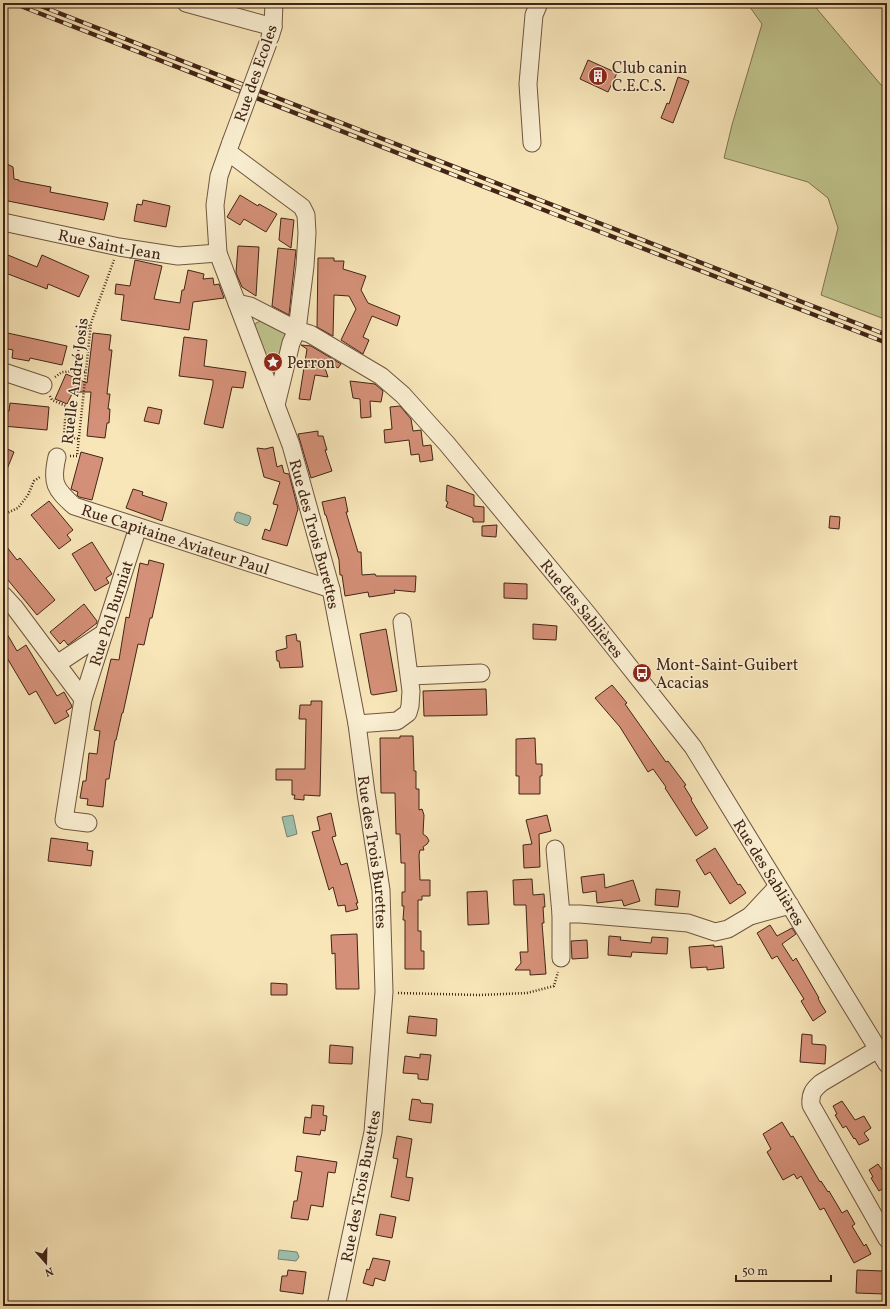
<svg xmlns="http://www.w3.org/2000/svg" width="890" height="1309" font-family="Vollkorn,serif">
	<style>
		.green { fill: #c0c48d; stroke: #817452 }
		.water { fill: #9dc0ae; stroke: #798272 }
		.building { fill: #d49078; stroke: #422517 }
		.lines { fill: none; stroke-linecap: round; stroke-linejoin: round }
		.minor-casing { stroke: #705540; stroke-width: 19 }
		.path { stroke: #422517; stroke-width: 2.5; stroke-dasharray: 1 2; stroke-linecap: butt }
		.minor { stroke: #faefd2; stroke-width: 17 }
		.rail-casing { stroke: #422517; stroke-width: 4.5 }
		.rail { stroke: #faefd2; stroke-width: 3; stroke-dasharray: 9; stroke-linecap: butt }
		.minor-bridge-casing { stroke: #705540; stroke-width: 19; stroke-linecap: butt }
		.minor-bridge { stroke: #faefd2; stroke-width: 17 }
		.labels { text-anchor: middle; stroke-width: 3; stroke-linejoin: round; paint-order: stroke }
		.poi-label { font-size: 16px; fill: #422517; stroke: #faefd2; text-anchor: start }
		.street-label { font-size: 16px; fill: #422517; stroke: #faefd2 }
	</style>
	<rect width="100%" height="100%" fill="#f8e6b9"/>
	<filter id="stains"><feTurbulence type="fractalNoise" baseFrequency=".005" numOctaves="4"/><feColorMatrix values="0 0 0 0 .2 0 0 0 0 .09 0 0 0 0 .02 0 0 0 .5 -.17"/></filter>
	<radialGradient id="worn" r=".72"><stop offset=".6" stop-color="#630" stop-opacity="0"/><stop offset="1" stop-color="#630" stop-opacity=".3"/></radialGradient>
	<!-- green -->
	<g class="green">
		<path d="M747 3H812L887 92V320L821 295 838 228 828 198 808 182 724 158 732 125 762 24Z"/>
		<path d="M261 321 287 334 276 374 273 375 254 327 256 323Z"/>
	</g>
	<!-- water -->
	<g class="water">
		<path d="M238 512 250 516 251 518 249 524 247 526 236 522 234 520 236 513Z"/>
		<path d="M293 815 297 834 287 837 282 817Z"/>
		<path d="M279 1250 297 1252 299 1257 296 1261 278 1259Z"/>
	</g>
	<!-- building -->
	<g class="building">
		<path d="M588 60 617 73 608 92 580 79Z"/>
		<path d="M678 77 689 81 673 123 661 118 667 103 669 104Z"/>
		<path d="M7 164 13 167 14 179 19 180V181L51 187 50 192 108 203 104 220 3 200V167Z"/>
		<path d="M240 195 258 206 259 204 277 214 266 232 244 219 240 225 227 217Z"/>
		<path d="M143 200 170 206 166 227 134 221 137 204 142 205Z"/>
		<path d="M281 218 294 220 291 248 279 240Z"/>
		<path d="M238 246 259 247 256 296 242 287 236 273Z"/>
		<path d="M278 248 296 250 289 315 272 306Z"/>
		<path d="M3 253 37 267 42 255 89 276 79 297 48 284 47 289 3 272Z"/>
		<path d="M318 258H334V261H344L343 269 366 276 361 290 368 303 400 316 397 326 372 316 363 337 369 340 363 354 341 340 356 309 349 296 334 295 333 336 317 327Z"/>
		<path d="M135 260 162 266 154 299 180 303 182 290H184L188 270 204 274 203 279 213 278 214 285 219 284 224 298 193 302 189 330 121 320 124 295 115 294 116 284 130 286Z"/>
		<path d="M3 332 67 346 62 365 30 358 29 361 12 358 13 350 3 348Z"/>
		<path d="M93 333 111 335 109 350H112L107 394H110L108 409H110L109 423H107L105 438 87 436 91 392H73L67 404 55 399 66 374 87 383Z"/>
		<path d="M184 337 207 340 204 366 246 372 243 388 232 387 223 428 204 424 213 384V380L179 376Z"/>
		<path d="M301 345 311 346 341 364 338 368 322 359 328 377 315 375 310 400 299 399 307 349Z"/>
		<path d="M350 381 375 384 383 391 381 402 370 401 371 417 361 418 360 399 353 398Z"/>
		<path d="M10 403 49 407 47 430 3 426 4 410 9 411Z"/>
		<path d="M400 406 411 419 413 431 421 430 423 446 431 445 433 460 420 462 419 454 411 455 409 440 385 443 384 430 392 429 390 407Z"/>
		<path d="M148 407 162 410 159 424 144 421Z"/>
		<path d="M318 431V436H323L327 450H325L332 471 311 478 298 434Z"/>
		<path d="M3 447 14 452 3 479Z"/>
		<path d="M273 447 277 467 282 465 284 473 289 474 298 509 287 546 262 539 265 529 270 531 278 505 273 504 280 482 264 477 257 448 265 449Z"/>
		<path d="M81 452 103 458 92 500 79 497 77 495 78 492 71 489Z"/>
		<path d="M447 485 474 495V506L484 507V522H473V518L446 507 448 502 446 501Z"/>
		<path d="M133 489 143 492 142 495 167 503 162 521 126 508Z"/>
		<path d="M345 497 348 512H346L358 552H361L362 575 375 574 376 576H416L415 592 394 590 395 593 369 597 368 592 345 596 342 575H340L339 560 326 515H325L322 502Z"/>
		<path d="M49 501 73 530 67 535 71 540 59 549 31 515Z"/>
		<path d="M830 516 840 517 839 529 829 528Z"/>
		<path d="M497 525 496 537 482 536V526Z"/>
		<path d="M3 542 17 560 20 558 55 600 37 615 3 574Z"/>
		<path d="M92 542 112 574 106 578 109 583 95 591 72 554Z"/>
		<path d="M149 560 164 564 152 618H150L144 645 138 644 123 713H122L116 740H115L109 779H106L103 807 87 805 88 799 80 798 83 781H86L89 753 97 754 100 731 94 730 111 659 119 660 126 617 129 618 140 563 148 565Z"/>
		<path d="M504 583 527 584V599L504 598Z"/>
		<path d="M84 604 97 621V623L68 645 64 640 60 644 50 632Z"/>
		<path d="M533 624 557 626 556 640 533 639Z"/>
		<path d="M3 627 17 651 26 645 57 696 64 692 72 706 71 708 66 711 69 716 55 724 36 691 29 695 3 651Z"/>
		<path d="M386 629 397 691 373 695 371 694 360 634Z"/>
		<path d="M296 634 297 641H300L303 667 280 668 279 661H277L276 651 287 648 286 636Z"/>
		<path d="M612 685 627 703 625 704 666 762 668 761 686 785 684 786 692 799 691 800 708 828 696 836 665 788 666 787 653 769 648 772 620 727 595 698Z"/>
		<path d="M486 689 487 715 424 716 423 691Z"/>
		<path d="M311 701H322L320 796 304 795V800L294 799 295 795H292V780H276V769H305L306 719H299L300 705H311Z"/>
		<path d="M400 736H413L414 771H416V789H419V810L422 809 424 815 423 834 427 837 429 841 427 844 423 847 424 850H420L419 855 420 880H430V896H422V900H418V931H421V951H424V969H405V920H403L404 906H402V892H405V863H401L400 834H396L395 793H381L380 738H400Z"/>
		<path d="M535 738 536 764H542V776H540V794H519V776H516V739Z"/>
		<path d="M331 813 336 836 332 837 341 865 347 863 358 903H356L358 909 346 912 345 905 338 906 333 887 329 890 312 832 320 830 317 817Z"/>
		<path d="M547 815 551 831 539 834 540 867 524 868 523 845 532 844 526 820Z"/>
		<path d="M51 838 88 843 87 850 93 851 91 866 48 861Z"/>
		<path d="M715 848 738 885 740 884 746 893 730 904 710 872 705 875 696 860Z"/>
		<path d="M604 874 605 888 633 880 640 901 624 906 622 900 597 903 596 891 583 893 581 877Z"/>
		<path d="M532 879 533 895 544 894 545 907H543L544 923H542L546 974 530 975V970H515L521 963 520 952H528L526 905H514L513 880Z"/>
		<path d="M656 889 680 891 678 907 655 905Z"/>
		<path d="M487 891 489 924 468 925 467 892Z"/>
		<path d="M770 925 777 936 792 928 796 934 782 944 793 961 796 958 819 998H818L821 1004 826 1012 813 1021 801 1001 804 999 777 956 772 959 757 933Z"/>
		<path d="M357 934 359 989H336L335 953 332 954 331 935Z"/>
		<path d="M609 936 621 937 620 940 651 943 652 937 668 938 667 954 632 952 631 957 608 955Z"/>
		<path d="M587 940 588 958 572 959 571 941Z"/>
		<path d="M714 945V947L722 946 724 968 707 970V967L691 968 689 947Z"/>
		<path d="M271 983 287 984V995H271Z"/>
		<path d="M409 1016 437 1019 436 1036 407 1033Z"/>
		<path d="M802 1034 812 1035V1044L825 1045 826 1047 825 1064 800 1062Z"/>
		<path d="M330 1045 353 1047 352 1064 329 1063Z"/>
		<path d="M420 1054 431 1055 428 1080 418 1079V1074L403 1073 405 1056 420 1058Z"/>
		<path d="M412 1099 420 1100 421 1103 433 1104 431 1123 409 1120Z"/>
		<path d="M842 1101 855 1120 864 1116 871 1128 864 1133 869 1140 859 1145 855 1138 854 1139 846 1126 843 1128 835 1115 837 1114 833 1106Z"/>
		<path d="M312 1105 324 1106 323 1115 327 1116 325 1131 321 1130 320 1135 303 1133 305 1117 311 1118Z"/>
		<path d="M782 1122 791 1137 793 1136 820 1182 821 1181 828 1192 829 1191 842 1213 847 1210 855 1224 852 1226 864 1246 866 1244 871 1254 854 1263 824 1208 820 1210 801 1176 797 1179 794 1174 783 1180 767 1152 771 1149 763 1134Z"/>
		<path d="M397 1136 412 1139 406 1177 413 1178 409 1201 391 1197 398 1159 393 1158Z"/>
		<path d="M297 1156 337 1162 335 1173 328 1172 323 1207 311 1205 308 1220 291 1218 294 1201H297L302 1172 295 1171Z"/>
		<path d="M878 1164 887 1177V1186L879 1191 871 1178 873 1177 869 1170Z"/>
		<path d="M380 1214 396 1217 392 1238 376 1235Z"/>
		<path d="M373 1258 390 1261 385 1281 375 1278 373 1286 363 1283 367 1269 369 1270Z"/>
		<path d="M288 1270 306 1272 303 1294 280 1291 282 1276H287Z"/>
		<path d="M857 1270 883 1271V1280H885V1294L856 1293Z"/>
	</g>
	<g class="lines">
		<defs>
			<g id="minor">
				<path d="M186 3 273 27"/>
				<path d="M270 37 273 27 274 3"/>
				<path id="s1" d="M231 142 219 176 215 205 218 253 291 445 331 589 357 724 366 793 381 890 384 992 373 1132 336 1306"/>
				<path d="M532 143 528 84 534 15 539 3"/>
				<path d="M228 152 302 207 306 215 307 233 305 266 297 330 291 343 276 405"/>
				<path id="s2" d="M3 222 119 247 178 256 218 253"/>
				<path id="s3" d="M237 303 250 306 297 330 310 334 381 376 403 395 447 444 586 612 693 747 887 1064"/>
				<path d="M3 375 4 372 43 385"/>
				<path id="s4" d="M57 457C51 483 55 489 74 506L331 589"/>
				<path d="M3 595 15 608 83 699"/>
				<path d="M57 664 104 633"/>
				<path d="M410 676 481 673"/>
				<path d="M357 724 397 721 408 713 410 706 411 691 402 622"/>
				<path id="s5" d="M88 823 64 820 83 699 138 527"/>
				<path d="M555 849 561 914V958"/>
				<path d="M561 914H580L688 923 715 932 728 929 750 916 790 905"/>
				<path d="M750 916 778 886"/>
				<path d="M878 1049 821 1083C813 1090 810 1094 811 1105L887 1239"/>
			</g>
		</defs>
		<!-- minor casing -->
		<use href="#minor" class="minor-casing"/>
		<!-- path -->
		<g class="path">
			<path d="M75 371 85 372"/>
			<path d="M55 377 62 372 75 371 79 347 89 325"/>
			<path d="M50 396 52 400 66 406 64 436 79 439"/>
			<path d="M70 456H77L91 323 114 260"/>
			<path d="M3 513 5 514 18 508 28 495 34 481 40 477"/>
			<path d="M398 993 479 995 527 993 554 986 558 972"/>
		</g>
		<!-- minor -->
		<use href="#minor" class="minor"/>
		<defs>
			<g id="rail">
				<path d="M13 3 549 212 887 343"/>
				<path d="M33 3 887 335"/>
			</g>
		</defs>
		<!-- rail casing -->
		<use href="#rail" class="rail-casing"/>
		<!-- rail -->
		<use href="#rail" class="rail"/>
		<defs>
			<path id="minor-bridge" d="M231 142 268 43"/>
		</defs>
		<!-- minor-bridge casing -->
		<use href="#minor-bridge" class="minor-bridge-casing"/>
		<!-- minor-bridge -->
		<use href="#minor-bridge" class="minor-bridge"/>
	</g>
	<!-- icons -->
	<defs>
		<symbol id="building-disc" viewBox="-11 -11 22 22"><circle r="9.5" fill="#8f2418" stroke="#faefd2"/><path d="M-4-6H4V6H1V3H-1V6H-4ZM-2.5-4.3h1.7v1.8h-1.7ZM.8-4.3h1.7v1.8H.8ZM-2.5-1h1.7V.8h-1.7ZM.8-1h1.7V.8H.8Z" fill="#fff"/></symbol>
		<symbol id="sight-disc" viewBox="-11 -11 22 22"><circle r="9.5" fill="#8f2418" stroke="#faefd2"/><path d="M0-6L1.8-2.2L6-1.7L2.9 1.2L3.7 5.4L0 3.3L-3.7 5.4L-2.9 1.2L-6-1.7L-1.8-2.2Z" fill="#fff"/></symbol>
		<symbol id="bus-disc" viewBox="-11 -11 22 22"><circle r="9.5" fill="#8f2418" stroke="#faefd2"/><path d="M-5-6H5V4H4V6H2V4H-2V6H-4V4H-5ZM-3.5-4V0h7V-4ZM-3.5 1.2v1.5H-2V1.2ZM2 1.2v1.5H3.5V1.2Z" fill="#fff"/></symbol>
	</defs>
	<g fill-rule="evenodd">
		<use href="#building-disc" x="587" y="65" width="22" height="22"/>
		<use href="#sight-disc" x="262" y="351" width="22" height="22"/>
		<use href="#bus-disc" x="631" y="662" width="22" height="22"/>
	</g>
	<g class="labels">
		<!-- poi labels -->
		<g class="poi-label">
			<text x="612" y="73">Club canin<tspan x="612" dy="18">C.E.C.S.</tspan></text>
			<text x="287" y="368">Perron</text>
			<text x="656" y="670">Mont-Saint-Guibert<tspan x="656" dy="18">Acacias</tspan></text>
		</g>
		<!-- street labels -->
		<g class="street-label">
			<text transform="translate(255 73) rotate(-71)" y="6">Rue des Ecoles</text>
			<text dy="6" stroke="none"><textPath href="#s2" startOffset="109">Rue Saint-Jean</textPath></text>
			<text transform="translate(74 381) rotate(-83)" y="6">Ruelle André Josis</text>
			<text dy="6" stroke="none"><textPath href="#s1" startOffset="411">Rue des Trois Burettes</textPath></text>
			<text dy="6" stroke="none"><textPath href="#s4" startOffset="163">Rue Capitaine Aviateur Paul</textPath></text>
			<text dy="6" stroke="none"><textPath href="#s3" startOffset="470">Rue des Sablières</textPath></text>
			<text dy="6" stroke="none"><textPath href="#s5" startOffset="237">Rue Pol Burniat</textPath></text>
			<text dy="6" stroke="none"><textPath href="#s1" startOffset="735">Rue des Trois Burettes</textPath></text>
			<text dy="6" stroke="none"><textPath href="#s3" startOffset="794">Rue des Sablières</textPath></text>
			<text transform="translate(360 1186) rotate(-79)" y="6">Rue des Trois Burettes</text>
		</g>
	</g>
	<!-- margin -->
	<rect width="890" height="1309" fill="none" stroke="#f8e6b9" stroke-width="16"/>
	<rect x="4" y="4" width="882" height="1301" fill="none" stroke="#422517" stroke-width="2"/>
	<rect x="8" y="8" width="874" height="1293" fill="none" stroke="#422517"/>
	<!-- north arrow -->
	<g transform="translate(46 1263) rotate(160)" stroke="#faefd2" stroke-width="3" paint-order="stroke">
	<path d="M0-3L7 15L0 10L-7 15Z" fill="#422517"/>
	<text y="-6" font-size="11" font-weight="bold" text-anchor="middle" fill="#422517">N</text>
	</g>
	<!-- scale -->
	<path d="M736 1275v6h95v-6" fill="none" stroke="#422517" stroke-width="2"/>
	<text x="742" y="1275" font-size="12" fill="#422517" stroke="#faefd2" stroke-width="3" paint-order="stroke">50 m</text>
	<rect width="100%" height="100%" filter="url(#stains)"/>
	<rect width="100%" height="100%" fill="url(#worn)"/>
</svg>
